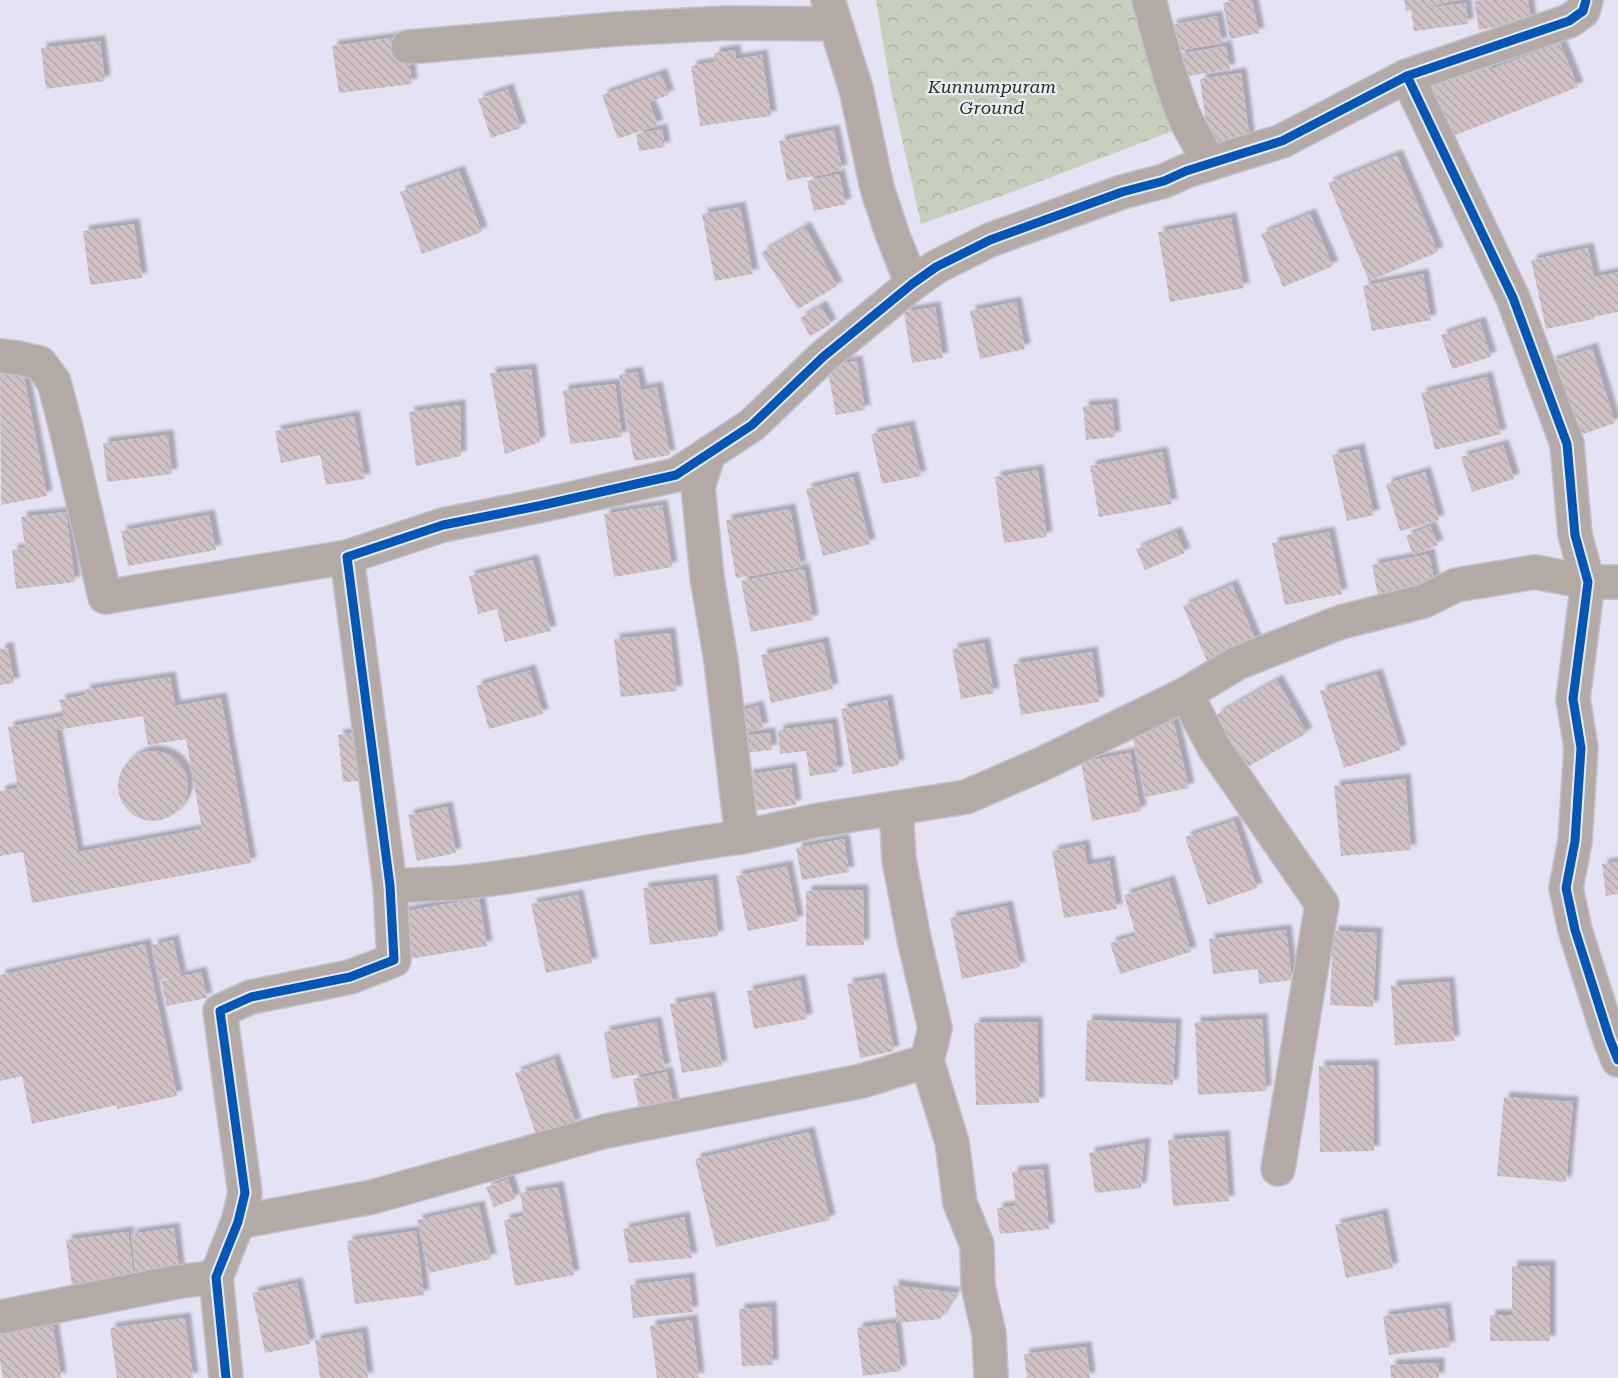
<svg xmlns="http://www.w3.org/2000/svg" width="1618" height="1378" font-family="'Roboto Serif',serif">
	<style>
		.park { fill: url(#park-crowns) }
		.building { fill: url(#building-back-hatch); fill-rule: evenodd; filter: url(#shadow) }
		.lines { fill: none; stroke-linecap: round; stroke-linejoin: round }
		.minor-casing { stroke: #c2c1ce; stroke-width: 36 }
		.minor { stroke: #b4aaa5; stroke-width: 33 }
		.cycleway-casing { stroke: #eceafd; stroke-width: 13 }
		.cycleway { stroke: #0057b8; stroke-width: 9 }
		.labels { text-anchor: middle; stroke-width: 4.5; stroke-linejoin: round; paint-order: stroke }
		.park-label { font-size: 18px; font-style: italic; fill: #273605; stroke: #eceafd }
	</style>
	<defs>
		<pattern id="park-crowns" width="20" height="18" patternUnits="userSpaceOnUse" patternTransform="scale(1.5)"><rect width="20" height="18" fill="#c6d0bd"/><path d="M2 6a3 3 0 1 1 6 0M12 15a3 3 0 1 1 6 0" fill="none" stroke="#abb3a4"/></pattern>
		<pattern id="building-back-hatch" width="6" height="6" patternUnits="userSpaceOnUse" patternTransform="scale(1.5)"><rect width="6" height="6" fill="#d0c2c4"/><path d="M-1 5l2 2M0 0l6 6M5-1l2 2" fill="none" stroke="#b3a7aa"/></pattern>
		<filter id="shadow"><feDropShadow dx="5.5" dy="-5.5" stdDeviation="1.5" flood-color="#0004"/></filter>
	</defs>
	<rect width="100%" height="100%" fill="#e4e2f3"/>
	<!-- park -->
	<path class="park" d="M876 0H1137L1175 130 1012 192 921 224 891 90Z"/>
	<!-- building -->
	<g class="building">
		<path d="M1239 0H1252L1259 33 1230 39 1223 3Z"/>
		<path d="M1404 0H1457L1417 9 1466 3 1468 24 1414 31 1411 10 1406 11Z"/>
		<path d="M1480 0H1528L1531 21 1479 30 1474 1Z"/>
		<path d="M1217 16 1222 43 1176 51 1171 25Z"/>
		<path d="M406 36 412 84 339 93 332 46Z"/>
		<path d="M100 41 105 81 46 89 41 48Z"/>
		<path d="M1560 43 1578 87 1450 137 1429 85 1489 62 1492 69Z"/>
		<path d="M1226 46 1230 69 1183 77 1178 54Z"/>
		<path d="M735 50 736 59 762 55 771 116 700 126 691 66 715 62 714 53Z"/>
		<path d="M1241 73 1250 141 1209 146 1200 79Z"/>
		<path d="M661 74 669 95 649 102 658 125 618 139 602 95Z"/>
		<path d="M508 89 521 128 491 138 478 99Z"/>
		<path d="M662 129 665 147 639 151 636 134Z"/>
		<path d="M834 130 842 170 787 181 779 141Z"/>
		<path d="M1397 155 1438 252 1369 281 1328 183Z"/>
		<path d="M459 171 482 232 422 254 400 192Z"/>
		<path d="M839 174 846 204 814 211 807 181Z"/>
		<path d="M740 207 753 274 715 281 702 214Z"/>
		<path d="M1310 214 1333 266 1283 287 1261 234Z"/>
		<path d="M1231 218 1244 288 1170 302 1158 232Z"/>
		<path d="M134 224 142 278 90 285 83 231Z"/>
		<path d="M805 227 837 286 798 309 761 253Z"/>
		<path d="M1588 248 1594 277 1618 272V312L1593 317 1594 319 1546 329 1531 260Z"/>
		<path d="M1423 274 1431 320 1372 331 1363 286Z"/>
		<path d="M1016 302 1025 349 980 359 970 311Z"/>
		<path d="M821 306 831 324 810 336 800 318Z"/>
		<path d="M935 307 943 358 912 363 904 312Z"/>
		<path d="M1480 322 1491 357 1452 369 1441 335Z"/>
		<path d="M1592 348 1615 423 1574 437 1550 362Z"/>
		<path d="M21 361 47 496 1 505 0 365Z"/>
		<path d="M857 361 865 410 836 415 827 366Z"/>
		<path d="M531 369 540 442 505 454 490 373Z"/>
		<path d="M637 372 641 390 657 387 670 455 634 461 619 375Z"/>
		<path d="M1487 377 1501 434 1435 450 1421 393Z"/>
		<path d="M615 384 622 437 570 444 563 390Z"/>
		<path d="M1112 404 1115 437 1086 440 1083 406Z"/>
		<path d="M460 405 461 456 416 466 409 412Z"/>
		<path d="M354 416 365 479 326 485 320 455 281 463 275 431Z"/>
		<path d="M909 426 921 476 882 484 871 434Z"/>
		<path d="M168 435 172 474 107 482 103 443Z"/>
		<path d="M1503 445 1514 479 1472 492 1461 457Z"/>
		<path d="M1359 449 1374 515 1347 521 1332 455Z"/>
		<path d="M1162 452 1172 504 1099 517 1090 466Z"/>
		<path d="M1038 470 1047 537 1004 543 995 477Z"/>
		<path d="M1425 472 1439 520 1400 531 1386 484Z"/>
		<path d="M853 477 870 544 823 556 806 489Z"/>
		<path d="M662 505 672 567 614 577 604 514Z"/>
		<path d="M790 509 801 567 736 578 726 520Z"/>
		<path d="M66 512 75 582 16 589 12 550 25 548 21 517Z"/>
		<path d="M209 515 216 550 128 566 121 531Z"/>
		<path d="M1430 526 1438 545 1413 555 1406 536Z"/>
		<path d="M1176 532 1185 553 1145 570 1136 549Z"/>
		<path d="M1329 532 1342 594 1285 605 1272 543Z"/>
		<path d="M1429 554 1436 590 1379 601 1372 565Z"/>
		<path d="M533 560 551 631 505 642 497 609 478 614 469 576Z"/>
		<path d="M804 569 813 620 751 632 741 581Z"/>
		<path d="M1232 585 1257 643 1208 663 1183 606Z"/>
		<path d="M670 633 677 691 621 697 614 639Z"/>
		<path d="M823 642 833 689 771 703 761 655Z"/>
		<path d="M984 643 994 693 961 699 952 649Z"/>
		<path d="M8 648 14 683 0 685V649Z"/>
		<path d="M1092 652 1099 702 1021 715 1013 664Z"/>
		<path d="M530 670 543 714 489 729 476 686Z"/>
		<path d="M1377 674 1401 750 1344 768 1320 691Z"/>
		<path d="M170 677 175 706 221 698 251 863 32 903 23 852 0 856V791L18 788 8 727 64 716 59 700 86 695 84 690ZM143 716 148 745 186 739 202 829 78 852 56 730Z"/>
		<path d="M1277 680 1307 733 1246 768 1216 715Z"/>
		<path d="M887 700 899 765 853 774 841 709Z"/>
		<path d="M758 706 763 728 741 733 735 712Z"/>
		<path d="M1173 719 1189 788 1146 797 1130 728Z"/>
		<path d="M832 723 838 772 810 776 806 751 780 754 778 730Z"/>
		<path d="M354 733 358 781 343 782 338 735Z"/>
		<path d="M770 733 772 750 743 753 741 736Z"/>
		<circle cx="153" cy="786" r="35"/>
		<path d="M1130 753 1141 811 1092 821 1081 762Z"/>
		<path d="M791 768 796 805 752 811 747 775Z"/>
		<path d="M1405 779 1411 850 1341 856 1334 786Z"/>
		<path d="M447 807 456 853 417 861 408 815Z"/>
		<path d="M1234 821 1257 888 1208 905 1185 837Z"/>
		<path d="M844 839 849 872 802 880 796 848Z"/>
		<path d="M1084 845 1087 865 1109 861 1117 909 1064 918 1052 851Z"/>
		<path d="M1618 862V894L1606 896 1602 864Z"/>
		<path d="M787 866 798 921 748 931 736 876Z"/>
		<path d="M712 880 718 936 650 945 643 888Z"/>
		<path d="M1169 881 1191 952 1120 974 1110 943 1136 935 1124 895Z"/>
		<path d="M863 890 864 945 806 946V891Z"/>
		<path d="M578 895 592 963 546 973 531 904Z"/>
		<path d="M479 898 487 946 409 959 401 912Z"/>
		<path d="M1007 906 1020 967 962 979 950 918Z"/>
		<path d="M1286 930 1292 980 1259 984 1258 969 1213 974 1209 939Z"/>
		<path d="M1333 931 1377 933 1373 1007 1330 1005Z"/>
		<path d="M173 940 181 976 159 980 152 945Z"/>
		<path d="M145 944 177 1096 117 1109V1105L32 1124 22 1076 0 1081V975Z"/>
		<path d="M201 972 207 998 167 1006 161 981Z"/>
		<path d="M880 978 894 1051 860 1058 847 984Z"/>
		<path d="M800 980 807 1019 754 1029 747 991Z"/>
		<path d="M1449 982 1454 1041 1395 1045 1391 986Z"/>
		<path d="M710 997 722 1066 682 1073 670 1004Z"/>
		<path d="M1262 1019 1266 1091 1198 1095 1195 1022Z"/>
		<path d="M1087 1020 1176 1024 1173 1085 1085 1081Z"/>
		<path d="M656 1022 665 1069 612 1079 604 1032Z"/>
		<path d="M1037 1022 1039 1103 976 1105 974 1023Z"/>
		<path d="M554 1059 576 1124 537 1137 515 1073Z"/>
		<path d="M1373 1065 1374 1151 1320 1152 1319 1066Z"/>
		<path d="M667 1072 674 1109 640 1115 633 1079Z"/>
		<path d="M1504 1097 1573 1102 1566 1182 1497 1176Z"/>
		<path d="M809 1132 830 1220 716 1247 695 1159Z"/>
		<path d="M1224 1136 1229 1201 1173 1206 1168 1140Z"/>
		<path d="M1145 1143 1141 1188 1095 1193 1089 1153Z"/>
		<path d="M1043 1169 1049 1229 1000 1234 997 1208 1016 1206 1012 1172Z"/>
		<path d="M508 1179 515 1199 494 1207 486 1187Z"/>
		<path d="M558 1187 574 1275 515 1286 504 1220 524 1216 520 1193Z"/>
		<path d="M479 1206 491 1259 429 1273 417 1220Z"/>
		<path d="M1382 1214 1393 1268 1346 1278 1335 1225Z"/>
		<path d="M684 1217 692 1258 629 1263 623 1229Z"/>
		<path d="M174 1228 180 1275 136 1281 131 1234Z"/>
		<path d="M416 1231 424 1295 355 1304 347 1241Z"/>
		<path d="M128 1232 134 1279 72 1287 66 1240Z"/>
		<path d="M1512 1266H1550V1341H1490V1315H1512Z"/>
		<path d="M689 1278 693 1312 633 1318 630 1285Z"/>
		<path d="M297 1283 310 1344 265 1353 252 1293Z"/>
		<path d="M893 1285 956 1293 940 1319 897 1323Z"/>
		<path d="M771 1307 773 1365 742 1366 739 1309Z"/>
		<path d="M1445 1308 1450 1347 1389 1355 1383 1316Z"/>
		<path d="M185 1318 193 1378H117L110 1328Z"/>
		<path d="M692 1320 699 1378H657L650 1326Z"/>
		<path d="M895 1323 901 1371 863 1376 857 1328Z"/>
		<path d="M53 1326 61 1378H3L0 1361V1335Z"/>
		<path d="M362 1332 368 1378H320L315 1340Z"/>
		<path d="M1086 1347 1090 1378H1027L1024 1354Z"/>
		<path d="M1439 1363V1378H1391L1390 1365Z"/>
	</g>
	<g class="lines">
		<defs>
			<g id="minor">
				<path d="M828 0 856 89 877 188 893 236 912 284"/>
				<path d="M1149 0C1159 38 1169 77 1183 113 1190 131 1202 146 1209 164"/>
				<path d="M408 47 616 29 726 23 835 24"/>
				<path d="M1407 76 1513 298 1567 444 1575 535 1588 582 1573 699 1581 748 1575 841 1566 888 1575 930 1609 1037 1618 1060"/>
				<path d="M0 356 18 358 40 363 54 382 65 424 105 597 347 557"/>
				<path d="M1186 694 1215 749 1322 904 1278 1169"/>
				<path d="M742 837 819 820 966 797 1044 763 1186 694 1237 663 1341 622 1424 601 1456 585 1535 572 1588 582H1618"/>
				<path d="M390 886C412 885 433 884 455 883 551 874 646 849 742 837L721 661 707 577 698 487 709 453"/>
				<path d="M927 1061 952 1142 960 1203 977 1245 978 1286 989 1334 991 1378"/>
				<path d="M238 1222 372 1197 606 1131 862 1081 927 1061 935 1028 914 939 899 859 896 808"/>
				<path d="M0 1317 176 1282 216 1277"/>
				<path d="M226 1378 216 1277 238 1222 245 1193 220 1011 251 997 350 977 394 960 390 886 347 557 443 525 543 505 676 475 752 425 823 357 912 284 936 267 990 240 1122 192 1164 181 1186 171 1282 141 1407 76 1569 21 1583 11 1586 0"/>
			</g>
		</defs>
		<!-- minor casing -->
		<use href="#minor" class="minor-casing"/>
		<!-- minor -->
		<use href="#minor" class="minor"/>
		<defs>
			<g id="cycleway">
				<path d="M1407 76 1513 298 1567 444 1575 535 1588 582 1573 699 1581 748 1575 841 1566 888 1575 930 1609 1037 1618 1060"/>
				<path d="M226 1378 216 1277 238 1222 245 1193 220 1011 251 997 350 977 394 960 390 886 347 557 443 525 543 505 676 475 752 425 823 357 912 284 936 267 990 240 1122 192 1164 181 1186 171 1282 141 1407 76 1569 21 1583 11 1586 0"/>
			</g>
		</defs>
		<!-- cycleway casing -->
		<use href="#cycleway" class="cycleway-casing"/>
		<!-- cycleway -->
		<use href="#cycleway" class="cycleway"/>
	</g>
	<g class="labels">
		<!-- park labels -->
		<g class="park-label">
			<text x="992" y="93">Kunnumpuram<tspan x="992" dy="21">Ground</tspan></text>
		</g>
	</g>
</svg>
